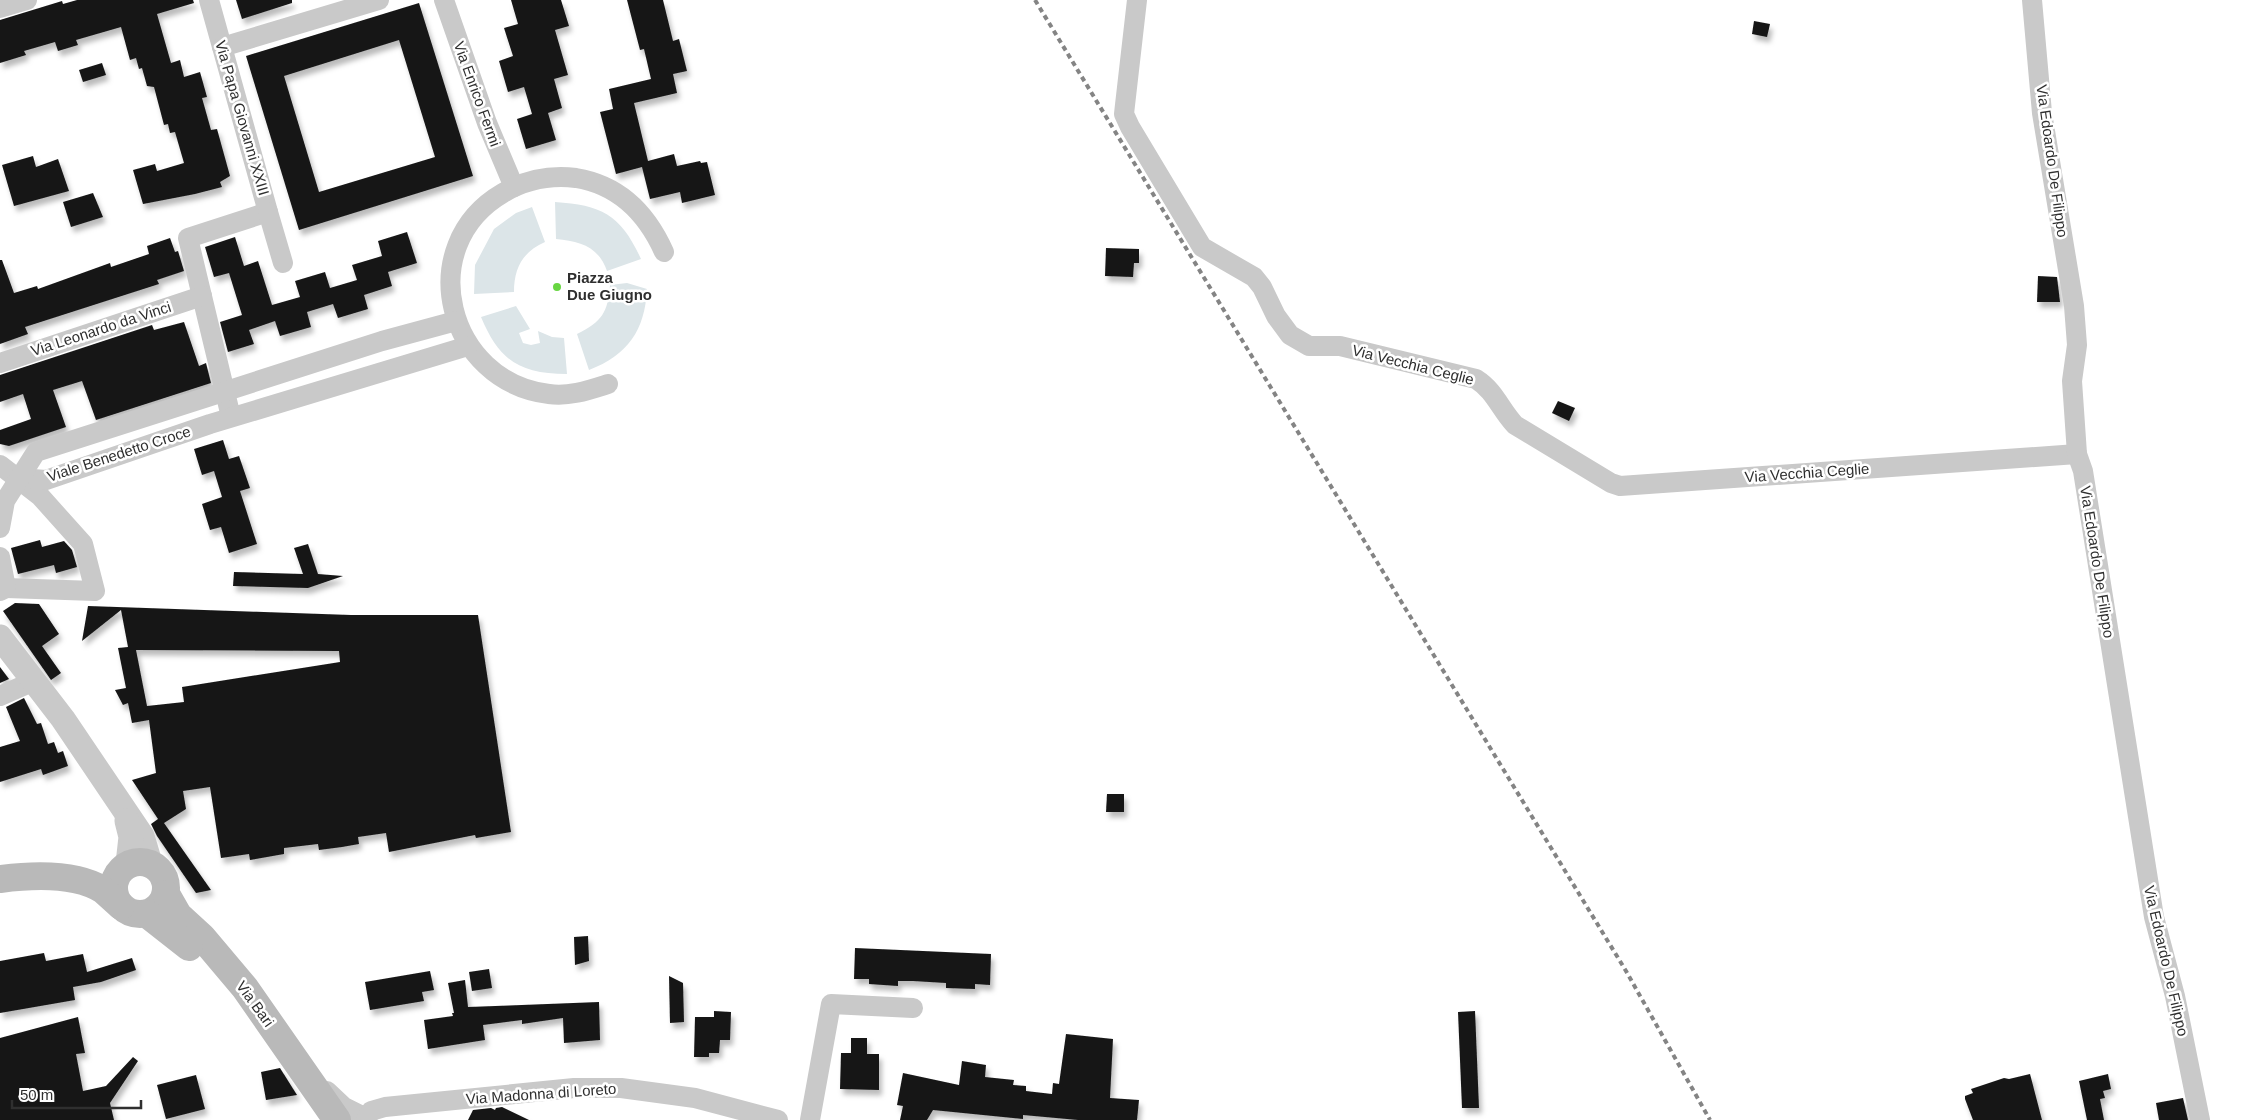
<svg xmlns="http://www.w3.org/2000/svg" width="2249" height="1120" font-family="Helvetica,sans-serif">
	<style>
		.green { fill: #dce5e8 }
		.building { fill: #161616; fill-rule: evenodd; filter: url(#shadow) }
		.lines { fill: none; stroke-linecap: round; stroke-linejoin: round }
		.minor { stroke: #c9c9c9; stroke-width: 20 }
		.tertiary { stroke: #c9c9c9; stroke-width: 25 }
		.secondary { stroke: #b9b9b9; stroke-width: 28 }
		.rail { stroke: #848484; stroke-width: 4; stroke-dasharray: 5 4; stroke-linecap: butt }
		.poi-dot { fill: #68d642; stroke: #fff; stroke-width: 2 }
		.labels { text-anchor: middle; stroke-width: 5; stroke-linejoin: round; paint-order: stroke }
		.street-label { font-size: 15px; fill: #2f2f2f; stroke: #fff }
		.poi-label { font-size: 15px; font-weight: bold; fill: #2f2f2f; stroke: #fff; text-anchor: start }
	</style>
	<defs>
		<filter id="shadow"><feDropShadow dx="3" dy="5.5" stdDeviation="2.5" flood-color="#0004"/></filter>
	</defs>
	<rect width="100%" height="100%" fill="#fff"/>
	<!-- green -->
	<g class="green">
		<path d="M555 202C602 205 621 215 641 259L607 271C599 247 580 241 556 239Z"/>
		<path d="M532 207 545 242C522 252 514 269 514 292L474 294 475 265 494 229 516 213Z"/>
		<path d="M627 283 647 289C645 330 628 355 589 370L577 334C602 322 608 312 610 285Z"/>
		<path d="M516 306 530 329 519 333 523 343 531 345 540 343 538 331 552 337 564 338 567 374C519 374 499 360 481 317Z"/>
	</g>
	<!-- building -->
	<g class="building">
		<path d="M77 0H193L194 3 157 14 171 63 180 60 184 77 200 72 207 97 202 98 204 105 211 130 217 129 230 176 220 182 222 187 195 194 143 204 133 170 155 164 157 171 184 163 175 132 170 133 168 124 164 125 154 87 147 86 142 68 139 69 136 58 130 60 121 27 76 40 78 45 58 51 55 42 24 51 26 55 0 63V20L62 1 63 4Z"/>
		<path d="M236 0H292V3L242 19Z"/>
		<path d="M511 0H561L569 26 555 30 568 75 554 79 562 108 548 113 556 140 526 149 517 119 532 114 524 87 508 92 499 61 513 56 504 28 518 24Z"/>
		<path d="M627 0H663L673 41 679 39 687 71 673 74 677 93 634 103 648 161 674 154 677 166 700 161 701 163 707 162 715 195 682 203 680 192 650 199 642 167 616 174 600 112 613 109 609 89 651 79 644 49 640 50Z"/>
		<path d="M419 3 473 176 299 230 246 56ZM399 40 435 157 319 192 284 76Z"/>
		<path d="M1754 21 1770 24 1767 37 1752 34Z"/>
		<path d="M102 63 106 75 83 82 79 70Z"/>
		<path d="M33 156 36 167 58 159 69 191 14 206 2 165Z"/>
		<path d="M93 193 103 217 71 227 63 202Z"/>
		<path d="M407 232 417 263 388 272 392 286 364 295 368 309 338 318 333 304 307 312 311 327 280 336 275 321 249 330 254 344 228 352 220 322 242 315 229 273 214 277 205 247 235 237 244 266 258 261 272 305 300 297 295 281 325 272 330 288 357 280 352 265 382 256 378 241Z"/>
		<path d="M170 238 175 252 178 251 184 271 157 280 159 284 25 327 28 334 0 344V260H2L14 293 37 286 38 289 110 263 111 267 149 254 147 246Z"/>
		<path d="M1106 248 1139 249V263H1134L1133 277 1105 276Z"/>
		<path d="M2038 276 2057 277 2060 302H2037Z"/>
		<path d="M184 322 199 366 206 363 211 383 96 420 82 381 53 390 66 427 9 446 0 444V430L31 419 23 394 0 402V375L152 325 154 330Z"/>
		<path d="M1558 401 1575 408 1569 421 1552 413Z"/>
		<path d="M223 440 229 459 239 456 250 488 240 491 257 544 229 553 221 527 210 530 202 504 222 497 214 471 202 475 194 449Z"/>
		<path d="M40 540 42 547 64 541 72 550 77 567 56 573 54 565 18 574 11 548Z"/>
		<path d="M308 544 318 574 343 576 308 588 233 586 234 572 303 574 294 548Z"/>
		<path d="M15 603 39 604 59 634 42 646 61 673 51 680 3 611Z"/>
		<path d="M88 606 351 615H478L511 832 476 838 475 835 389 852 386 833 358 837 359 844 342 847 319 850 318 844 284 848V854L250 860 249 854 221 858 210 787 183 791 186 809 164 823 211 890 196 893 157 836 151 824 158 819 132 780 156 773 149 720 132 723 128 703 123 705 115 690 126 688 118 648 128 647 121 610 82 641ZM136 650 339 651 340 662 182 687 184 702 147 706Z"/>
		<path d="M0 667 9 679 0 683Z"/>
		<path d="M24 698 37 724 41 723 48 744 54 742 58 753 63 751 68 766 43 775 41 769 0 782V747L20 741 6 707Z"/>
		<path d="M1107 794H1124V812H1106Z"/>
		<path d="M588 936 589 961 575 965 574 937Z"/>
		<path d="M855 948 991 954 990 985 975 984V989L946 988V983L913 981H898V986L869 984V979H854Z"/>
		<path d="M44 953 46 961 83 954 87 972 132 958 136 970 101 982 73 987 75 1000 0 1013V961Z"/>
		<path d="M489 969 492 988 472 991 469 972Z"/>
		<path d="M430 971 434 990 422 992 424 1001 370 1010 365 982Z"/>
		<path d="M669 976 683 983 684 1022 670 1023Z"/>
		<path d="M465 980 468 1007 599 1002 600 1040 564 1043 563 1018 522 1024V1020L483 1025 485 1040 428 1049 424 1020 453 1016 452 1013H454L448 983Z"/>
		<path d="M714 1011 731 1012 730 1040H720L719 1053H709V1057H694L695 1017H714Z"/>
		<path d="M1475 1011 1479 1108H1462L1458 1012Z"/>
		<path d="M78 1017 85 1053 76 1054 83 1091 106 1086 133 1057 138 1061 110 1103 114 1120H0V1038Z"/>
		<path d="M1066 1034 1113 1039 1110 1098 1139 1100 1137 1120H1078L1023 1115V1119L933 1110 927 1120H900L903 1106 897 1105 903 1073 959 1085 962 1061 986 1065 985 1077 1014 1080 1013 1085 1026 1086V1091L1052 1094 1053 1083 1059 1084Z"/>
		<path d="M851 1038H867V1054H879V1090L840 1089 841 1053H851Z"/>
		<path d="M280 1068 297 1095 266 1100 261 1072Z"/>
		<path d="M2030 1074 2042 1120H1973L1965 1099V1096L1973 1093 1971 1089 2004 1078 2009 1079Z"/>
		<path d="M2108 1074 2111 1089 2103 1091 2105 1098 2100 1099 2104 1120H2087L2079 1081Z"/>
		<path d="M196 1075 205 1109 166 1119 157 1085Z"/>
		<path d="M2183 1098 2188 1120H2159L2156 1103Z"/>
		<path d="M502 1107 529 1120H468L473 1110 491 1108 495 1110 496 1108Z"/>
	</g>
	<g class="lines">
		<!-- minor -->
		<g class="minor">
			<path d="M209 0 268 212 188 238 231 417"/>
			<path d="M444 0 487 123 514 187"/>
			<path d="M1137 0 1125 105 1124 114 1130 127 1202 247 1254 277 1262 287 1276 316 1290 335 1309 346H1340L1476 379C1495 391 1500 409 1515 425L1611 483 1620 486 2077 454"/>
			<path d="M2032 0 2042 113 2074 306 2077 345 2072 381 2077 454 2083 471 2154 917 2175 996 2200 1120"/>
			<path d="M0 8 27 0"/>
			<path d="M222 47 379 0"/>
			<path d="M268 212 283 263"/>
			<path d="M0 363 202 296"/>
			<path d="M608 384C589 390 569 397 549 394 447 382 412 246 503 193 525 180 551 175 576 178 619 185 647 214 664 252"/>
			<path d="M0 465 40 496 83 544 95 591 6 588"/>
			<path d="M19 478 46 480 210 424 468 346"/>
			<path d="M0 528 5 501 36 452 382 341 456 321"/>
			<path d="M0 557 6 588 0 591"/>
			<path d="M0 696 34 681"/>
			<path d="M327 1091 344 1107 366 1118"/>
			<path d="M366 1120 371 1111 385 1107 574 1088H621L695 1098 778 1120"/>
			<path d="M810 1120 831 1004 913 1008"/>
		</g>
		<!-- tertiary -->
		<g class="tertiary">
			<path d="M0 637 63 719 142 836 150 863"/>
			<path d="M127 821 131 837 128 864"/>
		</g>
		<!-- secondary -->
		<g class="secondary">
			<circle cx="140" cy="888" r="26"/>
			<path d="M0 879C31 875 76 873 103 890 109 895 115 901 121 906"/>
			<path d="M166 894 178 915 202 937 245 988 337 1120"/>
			<path d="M147 914 189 947"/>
		</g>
		<!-- rail -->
		<path class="rail" d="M1035 0 1626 971 1710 1120"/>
	</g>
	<!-- markers -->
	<circle class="poi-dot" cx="557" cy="287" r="5"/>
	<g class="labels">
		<!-- street labels -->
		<g class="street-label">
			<text transform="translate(477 94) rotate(70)" y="5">Via Enrico Fermi</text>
			<text transform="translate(242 118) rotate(74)" y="5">Via Papa Giovanni XXIII</text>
			<text transform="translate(2052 161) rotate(82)" y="5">Via Edoardo De Filippo</text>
			<text transform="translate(101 329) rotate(-18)" y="5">Via Leonardo da Vinci</text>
			<text transform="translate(1413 365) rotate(14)" y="5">Via Vecchia Ceglie</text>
			<text transform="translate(119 454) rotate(-18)" y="5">Viale Benedetto Croce</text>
			<text transform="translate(1807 473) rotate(-4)" y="5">Via Vecchia Ceglie</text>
			<text transform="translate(2097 562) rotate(81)" y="5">Via Edoardo De Filippo</text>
			<text transform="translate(2166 961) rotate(77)" y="5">Via Edoardo De Filippo</text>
			<text transform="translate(255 1004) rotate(54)" y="5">Via Bari</text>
			<text transform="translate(541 1094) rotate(-4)" y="5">Via Madonna di Loreto</text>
		</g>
		<!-- poi labels -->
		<g class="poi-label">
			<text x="567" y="283">Piazza<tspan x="567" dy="17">Due Giugno</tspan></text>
		</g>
	</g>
	<!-- scale -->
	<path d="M12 1100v8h129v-8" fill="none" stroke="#2f2f2f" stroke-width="2.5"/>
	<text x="20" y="1100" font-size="15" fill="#2f2f2f" stroke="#ffffff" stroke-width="4" paint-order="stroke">50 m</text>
</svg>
